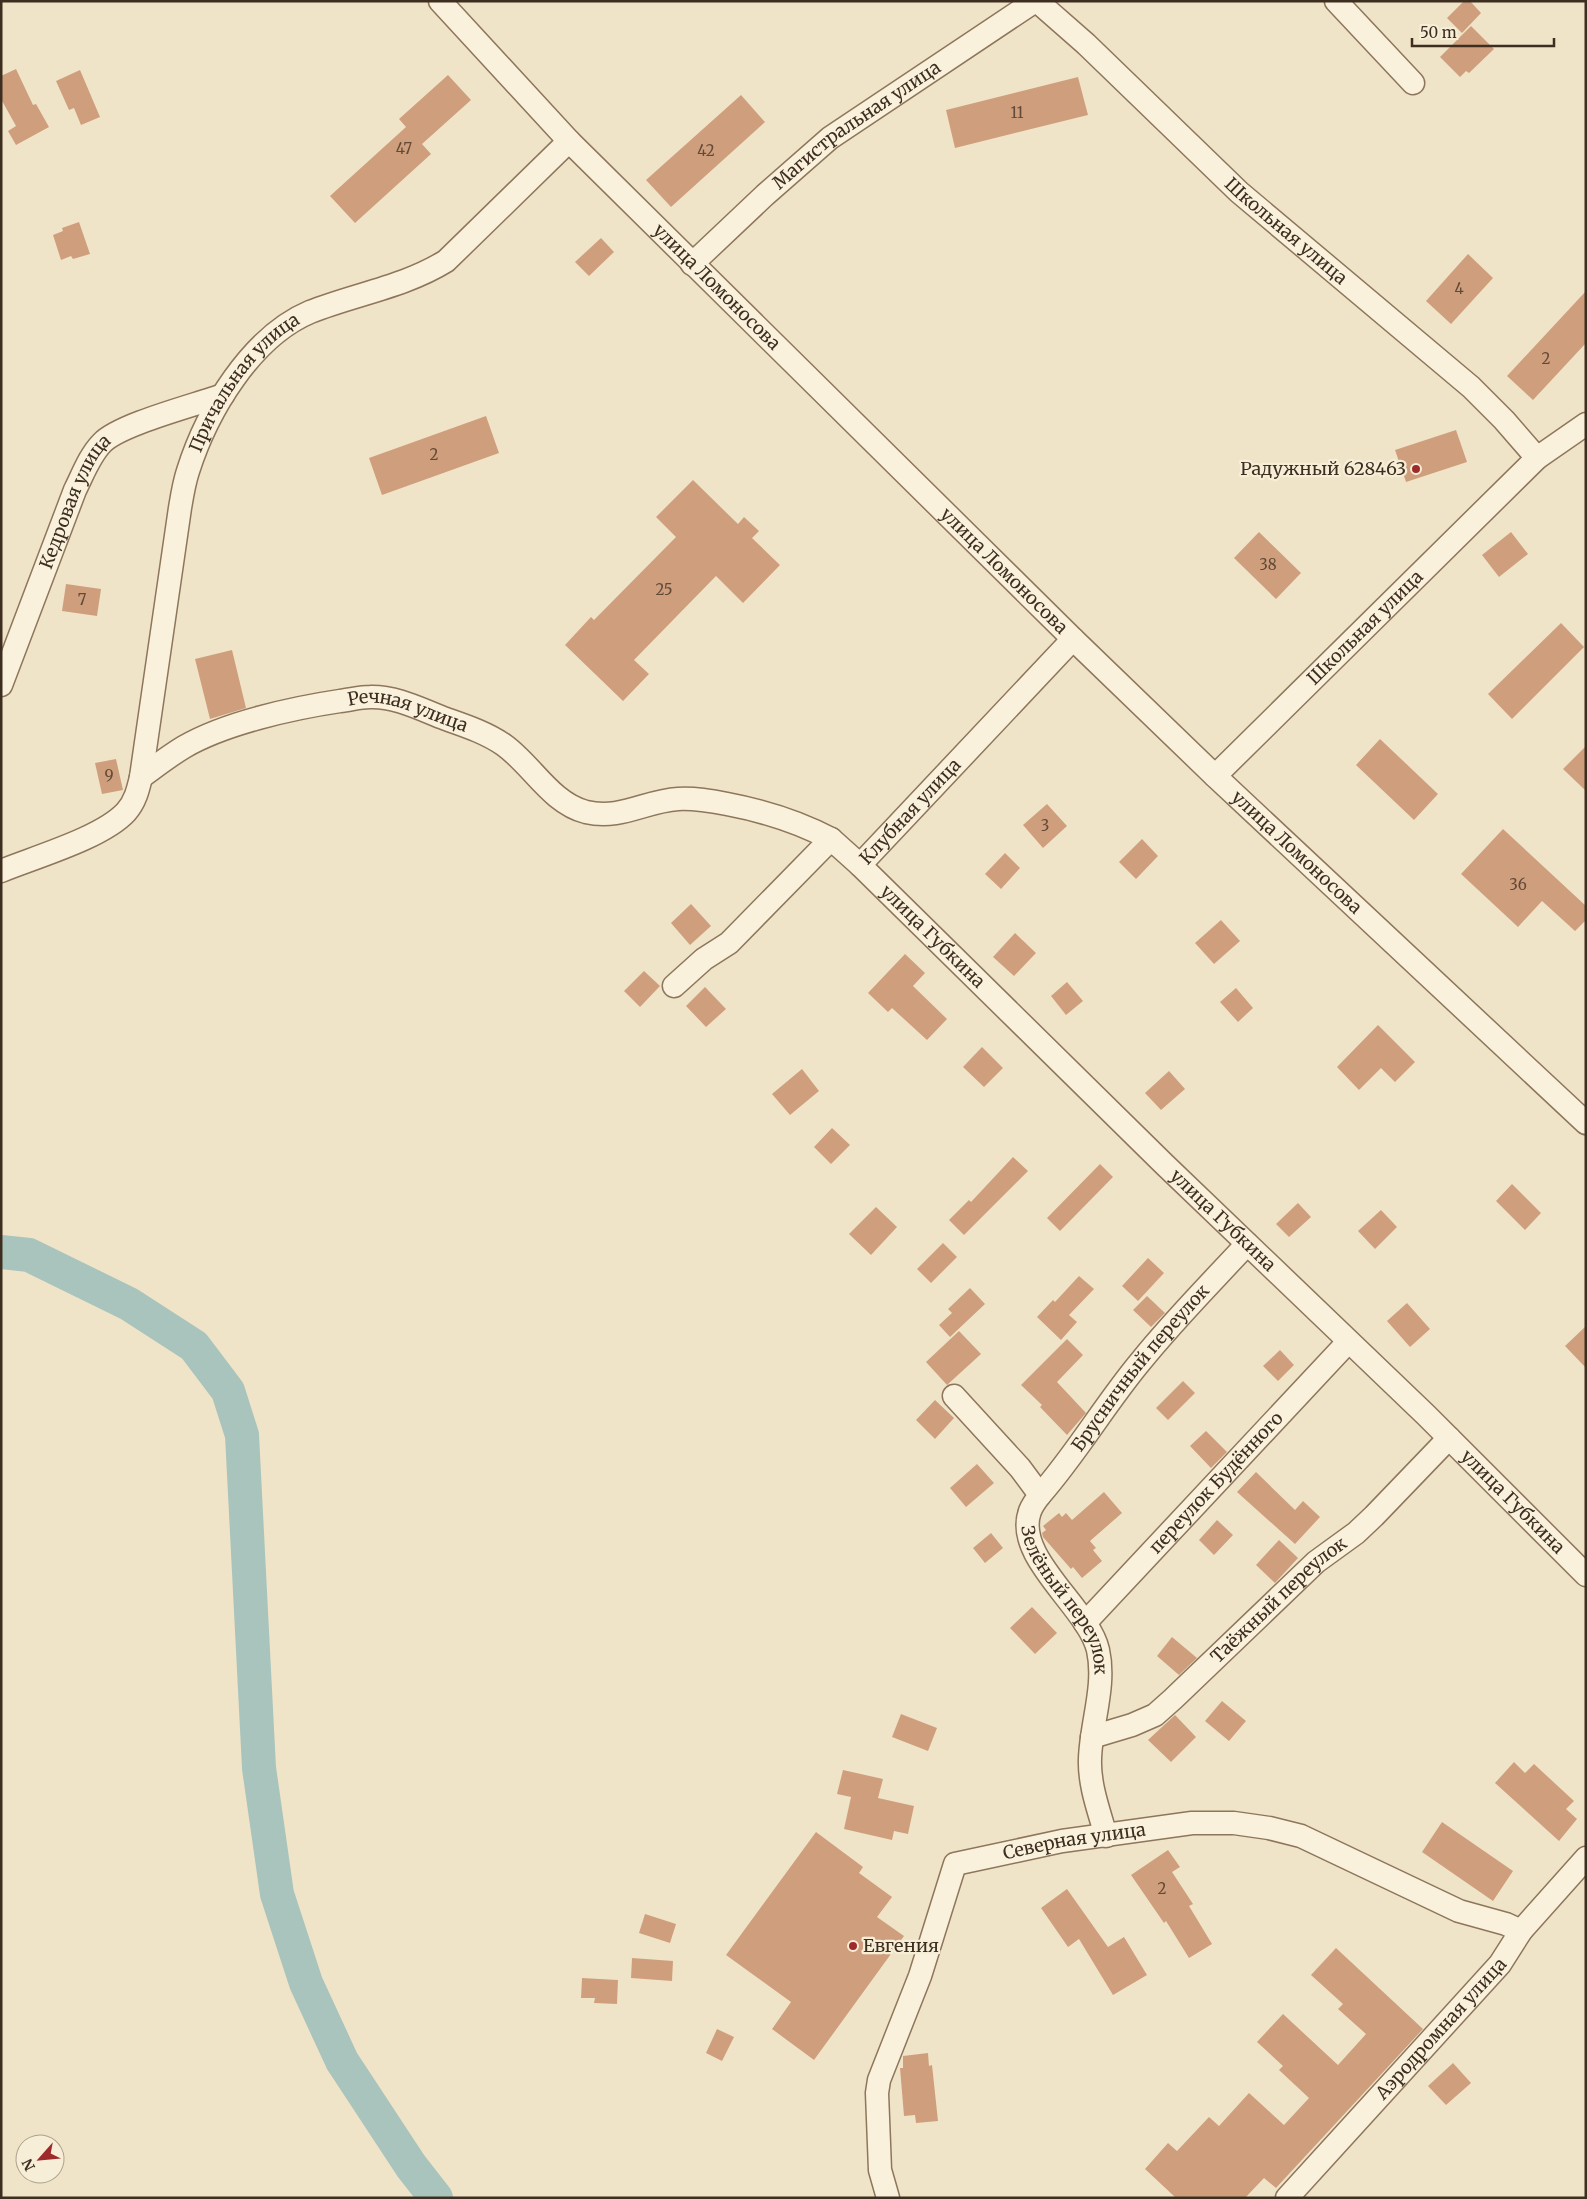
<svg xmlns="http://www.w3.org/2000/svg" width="1587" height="2199" font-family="Merriweather,serif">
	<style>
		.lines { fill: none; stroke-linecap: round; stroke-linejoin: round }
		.river { stroke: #a9c4bc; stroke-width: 34 }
		.building { fill: #cf9f7d }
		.minor-casing { stroke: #8d765c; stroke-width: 25 }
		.minor { stroke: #faf1dc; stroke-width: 22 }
		.poi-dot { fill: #9e2a2b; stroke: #f7eed8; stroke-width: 2 }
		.labels { text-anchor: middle; stroke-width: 4.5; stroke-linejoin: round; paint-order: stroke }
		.number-label { font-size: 15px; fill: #624a37 }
		.street-label { font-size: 18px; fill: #3d2e20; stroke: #f7eed8 }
		.poi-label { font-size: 18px; fill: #3d2e20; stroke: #f7eed8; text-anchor: end }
	</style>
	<rect width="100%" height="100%" fill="#f0e4c8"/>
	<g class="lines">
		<!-- river -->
		<path class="river" d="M1 1252 29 1255 129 1304 194 1346 228 1391 242 1435 259 1768 277 1894 306 1983 342 2061 411 2166 436 2198"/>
	</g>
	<!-- building -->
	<g class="building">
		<path d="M1464 1H1470L1481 13 1462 33 1447 18Z"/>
		<path d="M1471 26 1494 49 1469 73 1466 71 1460 77 1440 57Z"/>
		<path d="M16 69 33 105 36 104 49 127 16 145 8 131 16 126 1 99V76Z"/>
		<path d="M80 70 100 117 81 125 74 108 69 110 56 81Z"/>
		<path d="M448 75 471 100 422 144 431 154 355 223 330 196 406 127 399 119Z"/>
		<path d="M1078 77 1088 115 955 148 946 110Z"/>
		<path d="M741 95 765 122 671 207 646 180Z"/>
		<path d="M79 222 90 254 73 259 71 256 61 260 53 235 63 231 62 228Z"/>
		<path d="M601 238 614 252 589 276 575 262Z"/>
		<path d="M1468 254 1493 278 1451 324 1426 301Z"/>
		<path d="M1586 291V343L1533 400 1507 376Z"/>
		<path d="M486 416 499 453 382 495 369 458Z"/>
		<path d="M1456 430 1467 462 1406 482 1395 450Z"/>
		<path d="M693 480 738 524 744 517 759 531 752 538 780 565 743 603 716 576 634 660 649 674 623 701 565 645 591 617 594 620 676 537 656 517Z"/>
		<path d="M1259 532 1301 573 1276 599 1234 558Z"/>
		<path d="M1511 532 1528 554 1499 577 1482 555Z"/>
		<path d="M66 584 101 589 97 616 62 611Z"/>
		<path d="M1561 623 1584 647 1512 719 1488 694Z"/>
		<path d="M232 650 246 708 210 719 195 659Z"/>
		<path d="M1380 739 1438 794 1414 820 1356 765Z"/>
		<path d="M1586 746V791L1563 769Z"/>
		<path d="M116 759 123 790 102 794 95 763Z"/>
		<path d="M1047 804 1067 826 1043 848 1023 825Z"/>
		<path d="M1503 829 1586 906V920L1575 931 1542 901 1518 927 1461 874Z"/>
		<path d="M1142 839 1158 856 1136 879 1119 862Z"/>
		<path d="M1005 853 1020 868 1001 889 985 874Z"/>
		<path d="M691 904 711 926 690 945 671 923Z"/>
		<path d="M1221 920 1240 941 1214 964 1195 943Z"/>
		<path d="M1015 933 1036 953 1014 976 993 957Z"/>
		<path d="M905 954 925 973 913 986 947 1019 927 1040 892 1008 888 1012 868 993Z"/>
		<path d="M644 971 660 986 640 1007 624 991Z"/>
		<path d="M1067 982 1083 1001 1066 1015 1051 996Z"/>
		<path d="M705 987 726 1009 706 1027 686 1006Z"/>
		<path d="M1236 988 1253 1008 1238 1022 1220 1002Z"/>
		<path d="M1378 1025 1415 1062 1395 1082 1381 1068 1359 1090 1337 1067Z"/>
		<path d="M982 1047 1003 1068 984 1087 963 1067Z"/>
		<path d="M802 1069 819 1091 790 1115 772 1094Z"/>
		<path d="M1169 1071 1185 1089 1161 1110 1145 1093Z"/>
		<path d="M832 1128 850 1145 831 1164 814 1147Z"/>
		<path d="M1013 1157 1028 1171 964 1235 949 1220 969 1200 971 1202Z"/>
		<path d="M1100 1164 1113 1177 1060 1231 1047 1218Z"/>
		<path d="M1512 1184 1541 1213 1525 1230 1496 1201Z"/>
		<path d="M1298 1203 1311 1217 1289 1237 1276 1224Z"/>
		<path d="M876 1207 897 1227 871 1255 849 1234Z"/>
		<path d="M1381 1210 1397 1227 1375 1249 1358 1231Z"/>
		<path d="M943 1243 957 1257 931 1283 917 1269Z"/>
		<path d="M1148 1258 1164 1273 1138 1301 1122 1286Z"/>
		<path d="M1079 1276 1094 1289 1069 1315 1077 1322 1061 1340 1037 1317 1053 1300 1055 1302Z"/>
		<path d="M970 1288 985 1304 950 1337 939 1325 952 1313 948 1309Z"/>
		<path d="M1147 1296 1165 1313 1151 1327 1133 1310Z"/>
		<path d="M1407 1303 1430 1329 1410 1347 1387 1321Z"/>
		<path d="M1586 1326V1368L1565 1346Z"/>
		<path d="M959 1331 981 1354 947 1385 926 1362Z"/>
		<path d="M1067 1339 1083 1355 1057 1382 1086 1413 1067 1435 1040 1407 1042 1405 1021 1385Z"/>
		<path d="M1280 1350 1294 1365 1278 1381 1263 1366Z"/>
		<path d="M1183 1381 1195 1393 1168 1420 1156 1408Z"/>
		<path d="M935 1400 954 1418 935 1439 916 1420Z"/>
		<path d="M1206 1431 1227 1452 1211 1468 1190 1446Z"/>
		<path d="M977 1464 994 1483 966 1507 950 1488Z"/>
		<path d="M1256 1472 1295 1510 1303 1501 1320 1517 1295 1544 1237 1492Z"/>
		<path d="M1104 1492 1122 1513 1090 1541 1096 1548 1093 1550 1102 1561 1082 1578 1073 1567 1071 1569 1043 1537 1042 1533 1046 1530 1043 1526 1059 1513 1062 1517 1066 1513 1072 1520Z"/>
		<path d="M1217 1520 1233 1535 1214 1555 1199 1540Z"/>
		<path d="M991 1533 1003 1548 985 1563 973 1548Z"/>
		<path d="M1279 1540 1298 1558 1275 1583 1256 1565Z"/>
		<path d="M1032 1607 1057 1633 1035 1654 1010 1628Z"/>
		<path d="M1172 1637 1197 1658 1179 1675 1157 1656Z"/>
		<path d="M1222 1701 1246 1721 1229 1741 1205 1721Z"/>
		<path d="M901 1714 937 1728 928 1751 892 1737Z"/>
		<path d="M1175 1715 1196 1737 1171 1762 1148 1740Z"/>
		<path d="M1514 1762 1525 1773 1534 1764 1574 1801 1566 1809 1577 1819 1559 1841 1495 1783Z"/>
		<path d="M843 1770 883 1779 878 1798 914 1806 908 1834 894 1831 892 1840 844 1829 851 1797 837 1794Z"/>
		<path d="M1442 1822 1513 1871 1493 1901 1422 1852Z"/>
		<path d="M816 1832 863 1867 859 1873 892 1897 877 1917 904 1936 814 2060 772 2029 791 2002 726 1955Z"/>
		<path d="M1168 1850 1180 1867 1172 1872 1193 1904 1189 1906 1212 1944 1189 1958 1166 1921 1164 1923 1131 1875Z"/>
		<path d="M1067 1889 1108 1947 1124 1937 1147 1975 1113 1995 1079 1939 1068 1947 1041 1908Z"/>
		<path d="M645 1914 676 1924 670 1943 639 1933Z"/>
		<path d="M1336 1948 1423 2029 1276 2188 1264 2178 1245 2198H1176L1145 2169 1168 2143 1177 2151 1209 2117 1219 2126 1249 2093 1284 2125 1309 2098 1279 2070 1283 2066 1257 2042 1283 2014 1338 2065 1366 2034 1338 2009 1343 2004 1311 1975Z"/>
		<path d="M632 1958 673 1961 672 1981 631 1978Z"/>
		<path d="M582 1978 618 1980 617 2004 594 2003 595 1998H581Z"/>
		<path d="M717 2029 734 2037 722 2061 706 2053Z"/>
		<path d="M928 2053 929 2066 932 2065 938 2121 916 2123 915 2115 904 2116 900 2068H903V2056Z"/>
		<path d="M1453 2063 1471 2083 1446 2105 1428 2086Z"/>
	</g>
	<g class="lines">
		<defs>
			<g id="minor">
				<path id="s1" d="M440 1 569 141 1073 639 1215 776 1586 1123"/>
				<path id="s2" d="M1037 1 1086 44 1239 192 1471 387 1504 420 1537 458"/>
				<path d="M1336 1 1413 83"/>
				<path id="s3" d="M692 264 765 195 830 138 1035 1"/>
				<path id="s4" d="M1 685 75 490C83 474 90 455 102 443 120 424 196 405 223 395"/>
				<path id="s5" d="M1215 776 1537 458 1586 424"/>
				<path id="s6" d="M141 777C155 767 169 756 184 747 225 723 293 708 340 701 350 700 360 697 370 697 396 696 422 710 446 719 466 726 487 733 504 745 532 765 551 803 586 812 621 820 645 801 678 799 695 798 711 801 727 804 764 811 797 821 831 839"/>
				<path id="s7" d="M860 865 1164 1164 1426 1415 1586 1575"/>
				<path id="s8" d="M1 871C35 857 102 838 126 812 135 802 138 790 141 777L180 508C182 496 184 483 188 471 207 411 251 337 310 312 355 294 404 287 446 261L569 141"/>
				<path id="s9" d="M674 986 704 959 729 943 831 839 860 865 1073 639"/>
				<path id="s10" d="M954 1396 1020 1468 1040 1495C1036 1500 1032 1506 1030 1511 1013 1557 1088 1607 1098 1650 1106 1686 1091 1723 1090 1759 1089 1785 1099 1811 1106 1836"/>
				<path id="s11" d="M1040 1495C1077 1453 1105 1404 1141 1361 1174 1320 1211 1283 1247 1244"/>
				<path id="s12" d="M1085 1623 1348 1342"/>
				<path id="s13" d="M1092 1737 1132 1725 1155 1715 1173 1699 1316 1562 1356 1533 1374 1516 1449 1438"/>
				<path id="s14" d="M888 2198 880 2170 877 2093 879 2080 920 1976 955 1864 1062 1841 1192 1823H1234L1269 1828 1301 1836 1459 1911 1506 1924 1521 1931"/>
				<path id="s15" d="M1287 2198 1500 1964 1521 1931 1586 1858"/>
			</g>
		</defs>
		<!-- minor casing -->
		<use href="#minor" class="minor-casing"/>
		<!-- minor -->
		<use href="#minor" class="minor"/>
	</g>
	<!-- markers -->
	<g class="poi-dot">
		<circle cx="1416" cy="469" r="5"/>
		<circle cx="853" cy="1946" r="5"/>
	</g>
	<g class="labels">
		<!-- number labels -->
		<g class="number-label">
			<text x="1017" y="118">11</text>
			<text x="404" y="154">47</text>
			<text x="706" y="156">42</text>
			<text x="1459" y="294">4</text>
			<text x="1546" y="364">2</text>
			<text x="434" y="460">2</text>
			<text x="1268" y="570">38</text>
			<text x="664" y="595">25</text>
			<text x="82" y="605">7</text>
			<text x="109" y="781">9</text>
			<text x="1045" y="831">3</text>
			<text x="1518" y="890">36</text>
			<text x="1162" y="1894">2</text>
		</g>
		<!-- street labels -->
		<g class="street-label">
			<text dy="6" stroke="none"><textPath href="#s3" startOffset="216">Магистральная улица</textPath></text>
			<text dy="6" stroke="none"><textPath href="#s2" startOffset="339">Школьная улица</textPath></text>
			<text dy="6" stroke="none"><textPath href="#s1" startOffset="398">улица Ломоносова</textPath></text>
			<text dy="6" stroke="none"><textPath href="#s8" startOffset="594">Причальная улица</textPath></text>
			<text dy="6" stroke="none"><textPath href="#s4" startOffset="198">Кедровая улица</textPath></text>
			<text dy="6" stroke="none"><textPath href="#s1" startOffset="802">улица Ломоносова</textPath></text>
			<text dy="6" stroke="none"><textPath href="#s5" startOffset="211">Школьная улица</textPath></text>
			<text dy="6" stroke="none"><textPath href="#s6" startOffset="286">Речная улица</textPath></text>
			<text dy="6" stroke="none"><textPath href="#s9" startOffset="328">Клубная улица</textPath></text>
			<text dy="6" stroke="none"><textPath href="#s1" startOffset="1208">улица Ломоносова</textPath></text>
			<text dy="6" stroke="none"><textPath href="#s7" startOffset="102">улица Губкина</textPath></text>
			<text dy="6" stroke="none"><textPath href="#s7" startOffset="508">улица Губкина</textPath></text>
			<text dy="6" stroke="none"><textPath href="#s11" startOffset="162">Брусничный переулок</textPath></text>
			<text dy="6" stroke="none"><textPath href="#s12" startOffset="192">переулок Будённого</textPath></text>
			<text dy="6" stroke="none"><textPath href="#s7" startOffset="912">улица Губкина</textPath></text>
			<text dy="6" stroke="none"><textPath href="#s10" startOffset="250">Зелёный переулок</textPath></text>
			<text dy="6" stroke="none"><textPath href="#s13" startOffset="236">Таёжный переулок</textPath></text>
			<text dy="6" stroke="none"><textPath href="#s14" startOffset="470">Северная улица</textPath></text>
			<text dy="6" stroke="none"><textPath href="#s15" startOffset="229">Аэродромная улица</textPath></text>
		</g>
		<!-- poi labels -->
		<g class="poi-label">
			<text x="1406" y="475">Радужный 628463</text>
			<text x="863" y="1952" text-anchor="start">Евгения</text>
		</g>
	</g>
	<!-- border -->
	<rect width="1587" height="2199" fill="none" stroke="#3d2e20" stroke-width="5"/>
	<!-- north arrow -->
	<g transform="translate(40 2159) rotate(243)"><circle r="24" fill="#f7eed8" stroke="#ada18e"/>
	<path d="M0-4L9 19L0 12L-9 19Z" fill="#9e2a2b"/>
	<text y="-8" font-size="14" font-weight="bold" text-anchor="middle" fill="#3d2e20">N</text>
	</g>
	<!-- scale -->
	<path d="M1412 38v8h142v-8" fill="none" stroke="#3d2e20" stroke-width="2.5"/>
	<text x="1420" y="38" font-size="15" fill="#3d2e20" stroke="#f7eed8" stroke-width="4" paint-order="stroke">50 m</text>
</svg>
